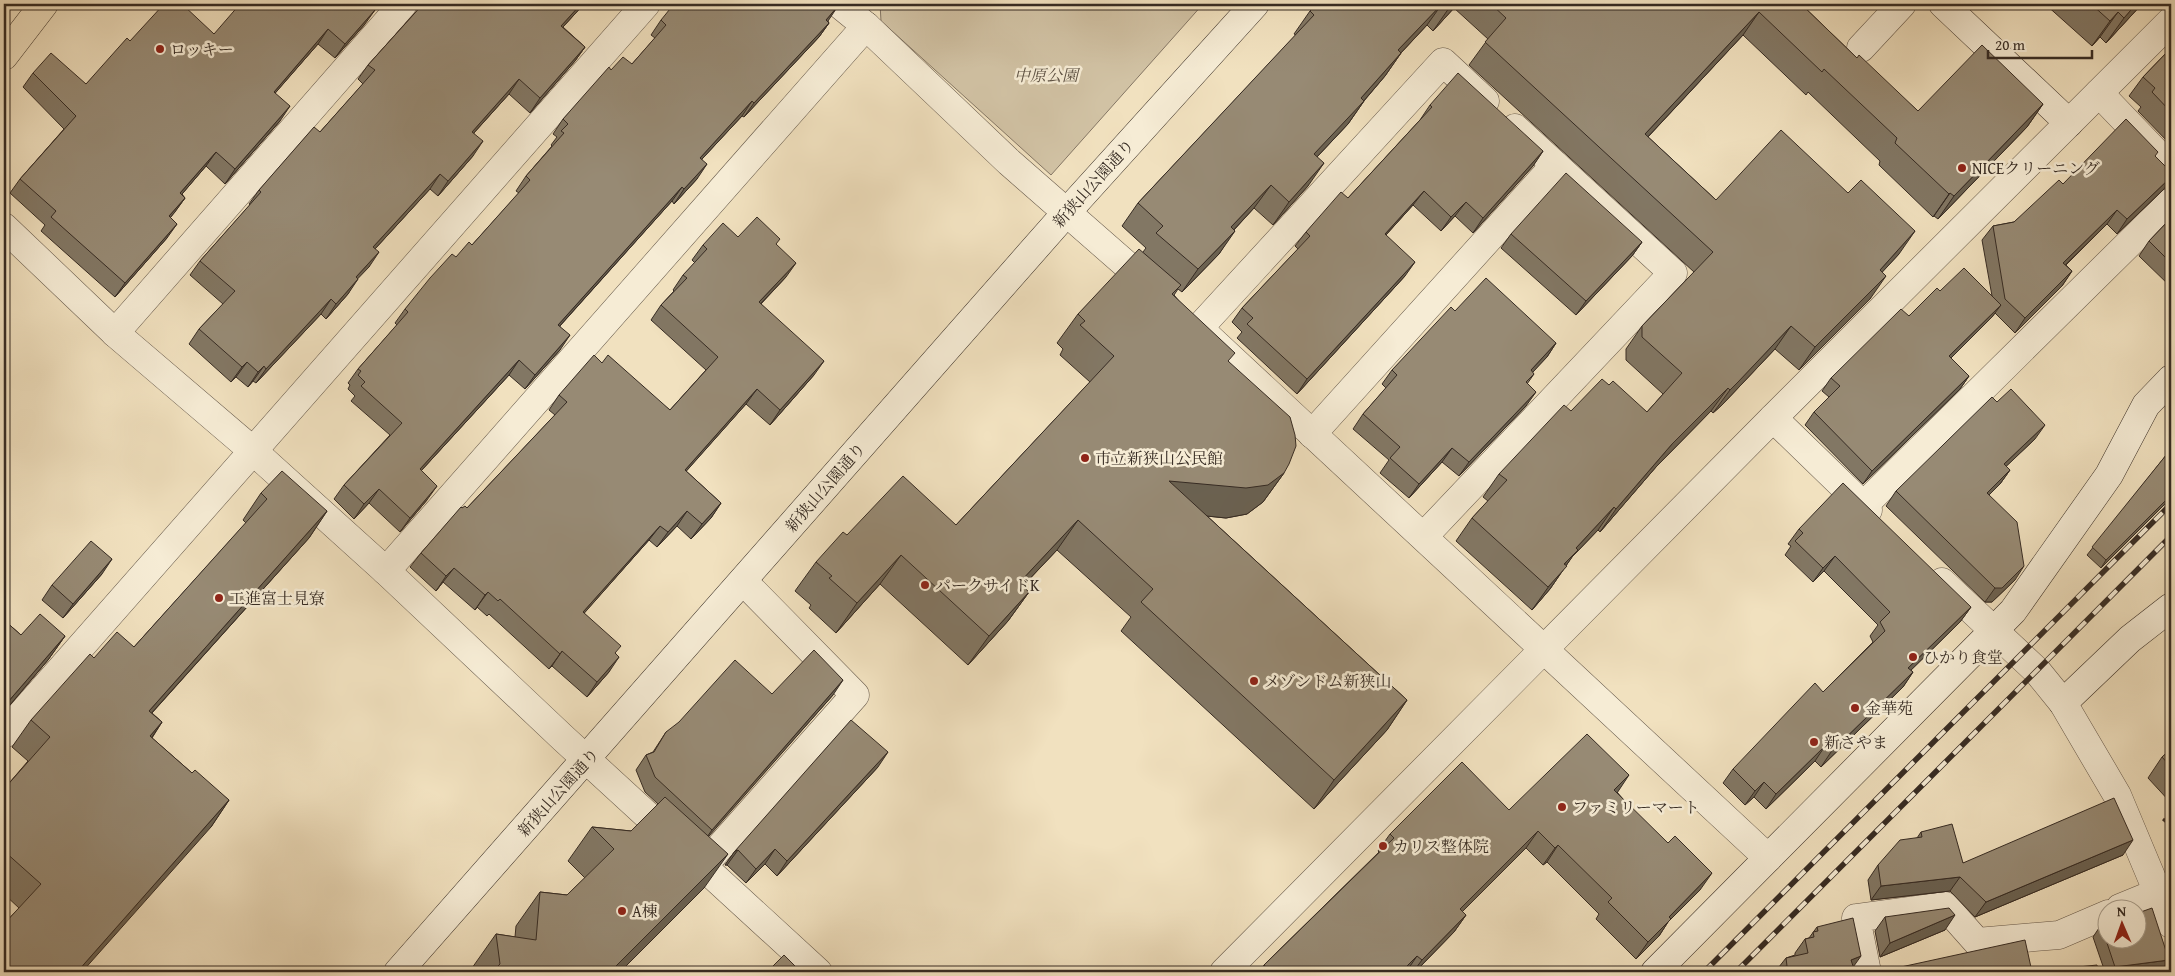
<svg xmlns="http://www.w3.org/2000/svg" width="2175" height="976" font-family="'Gentium Book Plus','Noto Serif JP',serif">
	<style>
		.green { fill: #d1c2a4; stroke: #847664 }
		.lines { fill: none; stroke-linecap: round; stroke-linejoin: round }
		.street-casing { stroke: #65584a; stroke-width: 29 }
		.secondary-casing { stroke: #362b23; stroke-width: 29 }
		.highway-casing { stroke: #362b23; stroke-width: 29 }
		.path { stroke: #362b23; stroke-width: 3; stroke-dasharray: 4 2.5; stroke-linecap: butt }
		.street { stroke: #f6ecd5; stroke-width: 28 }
		.secondary { stroke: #f6ecd5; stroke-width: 28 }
		.highway { stroke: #f1e1bf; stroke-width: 28 }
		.rail-casing { stroke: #362b23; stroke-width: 5.5 }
		.rail { stroke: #f6ecd5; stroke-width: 4; stroke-dasharray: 11; stroke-linecap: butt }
		.wall { fill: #827764; stroke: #362b23 }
		.shaded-wall { fill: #6a6151; stroke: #362b23 }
		.building { fill: #978a74; stroke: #362b23 }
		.poi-dot { fill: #8f2418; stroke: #f6ecd5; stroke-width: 2 }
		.labels { text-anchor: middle; stroke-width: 5; stroke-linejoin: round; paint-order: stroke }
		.poi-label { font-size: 16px; fill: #362b23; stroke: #f6ecd5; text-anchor: start }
		.park-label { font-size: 16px; font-style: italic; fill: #5d5143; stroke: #f6ecd5 }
		.street-label { font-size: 16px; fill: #362b23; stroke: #f6ecd5 }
	</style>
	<rect width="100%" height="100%" fill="#f1e1bf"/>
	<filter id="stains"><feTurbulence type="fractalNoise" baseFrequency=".004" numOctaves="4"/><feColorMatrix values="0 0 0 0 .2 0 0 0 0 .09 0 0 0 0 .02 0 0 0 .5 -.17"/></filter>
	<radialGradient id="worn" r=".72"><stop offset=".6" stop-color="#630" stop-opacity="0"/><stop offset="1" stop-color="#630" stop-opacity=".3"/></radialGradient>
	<!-- green -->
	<path class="green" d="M880 4H1203L1051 175 881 21Z"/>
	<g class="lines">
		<defs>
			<g id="street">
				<path d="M839 4 866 26 1009 162 1153 288"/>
				<path d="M1861 48 1902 4"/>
				<path d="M2099 93 2171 168"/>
				<path d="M4 227 115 333 252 450 386 571 563 738 818 972"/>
				<path d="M1199 328 1443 62 1485 101"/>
				<path d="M115 333 403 4"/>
				<path d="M1204 333 1768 858"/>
				<path d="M1773 418 1868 510"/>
				<path d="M1312 434 1555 165"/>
				<path d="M1863 506 2171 202"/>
				<path d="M1424 536 1673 273 1515 128"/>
				<path d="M386 571 866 26"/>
				<path d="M1942 582 2037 671 2063 703 2117 795 2171 924"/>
				<path d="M4 734 646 4"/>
				<path d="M703 866 855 695 743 581"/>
				<path d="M2120 908 2159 892"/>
				<path d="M1224 972 1773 418 2171 21"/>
				<path d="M1867 972 1856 918 1945 906 1977 942 2059 935 2108 914"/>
			</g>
			<g id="secondary">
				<path d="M1943 4 2069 123"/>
				<path d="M2063 703 2130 639 2171 607"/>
				<path d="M398 972 1066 213 1255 4"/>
				<path d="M1655 972 2013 611 2109 475 2146 405 2171 379"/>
			</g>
			<path id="highway" d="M4 56 44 4"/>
		</defs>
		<!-- street casing -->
		<use href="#street" class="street-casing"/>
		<!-- secondary casing -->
		<use href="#secondary" class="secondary-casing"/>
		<!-- highway casing -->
		<use href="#highway" class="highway-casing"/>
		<!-- path -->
		<path class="path" d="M2163 819 2171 826"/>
		<!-- street -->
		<use href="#street" class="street"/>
		<!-- secondary -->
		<use href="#secondary" class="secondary"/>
		<!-- highway -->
		<use href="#highway" class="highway"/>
		<defs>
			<g id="rail">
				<path d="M1704 972 2171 504"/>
				<path d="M1736 972 2171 536"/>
			</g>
		</defs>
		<!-- rail casing -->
		<use href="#rail" class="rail-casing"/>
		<!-- rail -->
		<use href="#rail" class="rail"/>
	</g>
	<!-- wall -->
	<g class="wall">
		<path d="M423 4H584L563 27 585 47 575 61 530 113 509 94 474 133 473 156 438 196 430 189 375 249 369 267 357 278 348 294 326 319 321 314 256 383 253 381 248 387 236 377 231 382 189 344 199 329 223 304 190 275 200 261 250 205 249 204 259 190 320 132 363 84 358 79 368 65Z"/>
		<path d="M1317 4H1801L1857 58 1918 111 2043 104 2027 127 1938 219 1934 216 1933 217 1879 165 1880 161 1808 92 1806 95 1743 35 1648 137 1716 200 1899 254 1882 272 1870 299 1799 370 1775 349 1722 405 1713 413 1711 411 1656 467 1600 532 1598 530 1572 557 1550 589 1532 610 1456 541 1472 518 1488 501 1483 497 1499 474 1571 411 1609 385 1647 412 1663 394 1626 360V349L1642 326 1694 272 1469 65 1488 39 1454 8 1433 31 1427 25 1401 53 1385 76 1364 101 1348 124 1317 157 1308 186 1273 225 1254 208 1234 230 1219 254 1182 292 1178 289 1174 295 1229 362 1284 473 1263 502 1247 514 1226 518 1207 516 1407 700 1387 730 1314 809 1121 631 1131 617 1057 550 1023 586 1029 592 1008 621 968 665 880 584 836 633 809 608 811 605 795 591 816 562 956 525 1090 382 1060 355 1063 349 1057 343 1078 314 1143 252 1146 248 1122 226 1138 203 1296 35 1294 34 1310 11Z"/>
		<path d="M1981 4H1989L1985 8Z"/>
		<path d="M2045 4H2142L2106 43 2100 37 2092 46Z"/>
		<path d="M661 20 828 21 829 23 819 37 744 117 742 116 702 159 697 179 674 204 672 201 560 326V350L525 389 509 375 421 471 427 500 400 532 369 503 354 519 334 499 344 485 390 435 351 401 355 396 348 389 350 385 348 383 358 369 397 325 395 323 405 309 456 257 472 245 519 193 516 191 526 176 552 146 551 145 557 137 553 134 563 119 611 70 632 64 655 38 651 35Z"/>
		<path d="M365 24 335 58 318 44 275 93 280 121 225 184 206 166 182 194 185 198 170 218 167 238 115 297 41 231 45 225 10 193 20 179 64 129 23 87 33 73 86 84 130 41 214 34Z"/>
		<path d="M2171 48V143L2170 144 2138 111 2141 107 2129 96 2143 77Z"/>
		<path d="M1430 105 1543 151 1533 166 1473 233 1455 216 1441 231 1413 205 1386 235 1405 276 1297 394 1237 338 1242 332 1232 322 1242 308 1298 249 1295 246 1306 232 1348 198 1420 120Z"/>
		<path d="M2155 156 2164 189 2117 234 2107 224 2066 265 2072 271 2062 286 2015 333 1995 313 1992 317 1951 358 1969 376 1960 389 1863 484 1805 425 1814 412 1829 397 1822 391 1831 378 1940 291 1992 296 1982 240 1993 226 2014 222 2063 184Z"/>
		<path d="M2171 218V287L2139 256 2149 241Z"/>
		<path d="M1511 234 1642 242 1632 256 1576 315 1501 248Z"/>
		<path d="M738 237 776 244 786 277 761 304 814 375 770 425 746 404 686 471 721 503 711 518 691 539 677 526 657 547 649 540 584 613 616 654 609 672 587 697 552 666 549 669 489 614 487 616 477 607 475 610 443 582 436 591 410 567 421 553 462 508H467L555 415 549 410 559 395 602 363 670 410 706 370 651 320 661 305 674 291 673 290 683 275 695 263 692 260 703 245Z"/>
		<path d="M1455 311 1556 343 1547 357 1532 372 1534 374 1527 384 1526 406 1459 476 1442 462 1409 498 1380 473 1389 460 1353 429 1363 414 1386 388 1382 384 1392 370Z"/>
		<path d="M2035 439 2006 466 2010 470 2000 484 1989 495 2015 580 1992 602H1985L1886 506 1896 491Z"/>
		<path d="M2171 449V498L2101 568 2087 555Z"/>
		<path d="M261 493 327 511 309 538 152 713 162 722 152 738 192 773 229 800 211 827 4 924 19 908 4 894V789L28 761 12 747 31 720 94 658 134 647 246 523 243 520Z"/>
		<path d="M1799 529 1971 607 1960 622 1911 670 1913 672 1903 687 1821 767 1815 761 1766 809 1754 797 1745 805 1723 783 1733 769 1823 692 1873 642 1870 636 1878 625 1824 571 1813 582 1785 555 1791 546 1788 544Z"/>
		<path d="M102 574 63 618 42 600 52 585Z"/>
		<path d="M4 620 21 635 65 636 48 660 4 712Z"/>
		<path d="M772 694 833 695 708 836 704 888 620 972H473L472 968 496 934 515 937 516 926 540 892 567 895 585 878 568 861 592 827 631 831 658 804 645 792 636 770 646 755 653 752 666 732Z"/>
		<path d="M2171 749V803L2148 778 2162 757Z"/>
		<path d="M878 767 777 876 765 864 746 883 727 865H725L735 851Z"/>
		<path d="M1617 792 1700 890 1668 922 1659 936 1636 959 1596 919 1599 914 1547 862 1543 865 1526 848 1462 911 1466 915 1454 932 1415 972H1259L1264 965 1379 852 1378 851 1390 834 1509 810Z"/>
		<path d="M1921 832 1963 863 2123 855 1975 917 1950 891 1871 900 1868 880 1878 865 1917 838Z"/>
		<path d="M1885 917 1945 930 1880 957 1875 931Z"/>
		<path d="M2101 925 2169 960 2161 971 2155 972H2105L2093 937Z"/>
		<path d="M1817 927 1853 966 1855 972H1775L1786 958 1795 955V953L1805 939 1809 938Z"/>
	</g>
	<!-- shaded-wall -->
	<g class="shaded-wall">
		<path d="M581 4H584L551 40 561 26Z"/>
		<path d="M1442 4 1427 25 1382 73 1398 50Z"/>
		<path d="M1453 4H1458L1454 8 1433 31 1449 8Z"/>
		<path d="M2136 4H2142L2106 43 2124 18Z"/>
		<path d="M838 6 828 21 816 34 826 20Z"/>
		<path d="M375 10 365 24 335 58 345 44Z"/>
		<path d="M1759 12 1743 35 1629 157 1645 134Z"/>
		<path d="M2118 12 2100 37 2092 46 2110 21Z"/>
		<path d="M829 23 819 37 744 117 754 103Z"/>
		<path d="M328 29 318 44 264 106 274 92Z"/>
		<path d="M585 47 575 61 530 113 540 98Z"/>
		<path d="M1401 53 1385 76 1361 104 1364 101 1348 124 1298 177 1314 154 1361 98Z"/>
		<path d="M519 79 509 94 462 146 472 132Z"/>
		<path d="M752 101 742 116 690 172 700 158Z"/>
		<path d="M2043 104 2027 127 1938 219 1954 196Z"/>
		<path d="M290 106 280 121 225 184 235 169Z"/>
		<path d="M483 141 473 156 438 196 448 181Z"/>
		<path d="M1543 151 1533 166 1473 233 1483 218Z"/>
		<path d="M216 152 206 166 171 207 180 193Z"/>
		<path d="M1324 163 1308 186 1273 225 1289 202Z"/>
		<path d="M707 164 697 179 674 204 684 189Z"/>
		<path d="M440 174 430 189 363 262 373 247Z"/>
		<path d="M2171 177V178L2164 189 2117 234 2127 219Z"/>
		<path d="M1271 185 1254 208 1215 250 1231 227Z"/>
		<path d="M682 187 672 201 548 339 558 325Z"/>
		<path d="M1424 191 1413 205 1374 248 1385 234Z"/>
		<path d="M1950 193 1934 216 1933 217 1949 194Z"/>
		<path d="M185 198 175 212 159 231 169 216Z"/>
		<path d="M1466 202 1455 216 1441 231 1451 217Z"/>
		<path d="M2117 210 2107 224 2053 277 2063 263Z"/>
		<path d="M177 224 167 238 115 297 125 283Z"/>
		<path d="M1235 231 1219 254 1182 292 1198 269Z"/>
		<path d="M1915 231 1899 254 1864 292 1880 270Z"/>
		<path d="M1642 242 1632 256 1576 315 1586 301Z"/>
		<path d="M379 252 369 267 346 291 356 277Z"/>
		<path d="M1415 262 1405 276 1297 394 1307 379Z"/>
		<path d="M796 263 786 277 748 317 759 302Z"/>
		<path d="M2072 271 2062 286 2015 333 2025 318Z"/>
		<path d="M1886 276 1870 299 1799 370 1815 347Z"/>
		<path d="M358 279 348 294 326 319 336 304Z"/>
		<path d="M331 299 321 314 256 383 266 369Z"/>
		<path d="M2001 305 1992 317 1940 369 1949 356Z"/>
		<path d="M1791 326 1775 349 1722 405 1713 413 1730 390Z"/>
		<path d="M570 335 560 350 525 389 535 375Z"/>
		<path d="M1556 343 1547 357 1521 385 1531 370Z"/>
		<path d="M519 360 509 375 409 484 420 469Z"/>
		<path d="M824 361 814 375 770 425 780 410Z"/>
		<path d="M247 362 236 377 231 382 242 367Z"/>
		<path d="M264 366 253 381 248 387 258 372Z"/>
		<path d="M1969 376 1960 389 1863 484 1872 471Z"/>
		<path d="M1728 388 1711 411 1656 467 1600 532 1616 509 1672 444Z"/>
		<path d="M757 389 746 404 674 485 685 470Z"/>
		<path d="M1536 392 1526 406 1459 476 1469 462Z"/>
		<path d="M2045 425 2035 439 1994 478 2004 464Z"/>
		<path d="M1452 448 1442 462 1409 498 1419 484Z"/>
		<path d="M2010 470 2000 484 1977 507 1987 493Z"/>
		<path d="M1284 473 1263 502 1247 514 1226 518 1149 510 1169 481Z"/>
		<path d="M437 486 427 500 400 532 410 518Z"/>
		<path d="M379 489 369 503 354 519 364 504Z"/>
		<path d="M2171 495V498L2101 568 2106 560Z"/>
		<path d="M721 503 711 518 691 539 702 524Z"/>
		<path d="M1614 507 1598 530 1572 557 1550 589 1532 610 1576 548Z"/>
		<path d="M327 511 309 538 130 737 149 711Z"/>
		<path d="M687 511 677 526 657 547 668 532Z"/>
		<path d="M1078 520 1057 550 998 612 1019 583Z"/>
		<path d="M660 526 649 540 572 627 583 612Z"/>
		<path d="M901 555 880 584 836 633 857 603Z"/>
		<path d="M1835 556 1824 571 1813 582 1823 568Z"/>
		<path d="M112 559 102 574 63 618 73 604Z"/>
		<path d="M2024 566 2015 580 1992 602H1985L1995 588Z"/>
		<path d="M454 568 443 582 436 591 446 576Z"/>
		<path d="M488 592 477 607 475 610 485 595Z"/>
		<path d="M1029 592 1008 621 968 665 989 636Z"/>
		<path d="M1971 607 1960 622 1898 683 1908 668Z"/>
		<path d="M65 636 48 660 4 712V708L7 703Z"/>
		<path d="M562 651 552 666 549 669 560 654Z"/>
		<path d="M619 657 609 672 587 697 597 682Z"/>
		<path d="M1913 672 1903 687 1821 767 1831 752Z"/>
		<path d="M843 680 833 695 702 844 712 830Z"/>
		<path d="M1407 700 1387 730 1314 809 1334 780Z"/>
		<path d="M162 722 144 749 150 736Z"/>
		<path d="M1825 746 1815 761 1766 809 1776 794Z"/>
		<path d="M888 752 878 767 777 876 787 861Z"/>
		<path d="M1629 775 1617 793 1614 790Z"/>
		<path d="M1764 782 1754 797 1745 805 1755 791Z"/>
		<path d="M229 800 211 827 82 972H77Z"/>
		<path d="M1538 831 1526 848 1448 926 1460 909Z"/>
		<path d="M2133 840 2123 855 1975 917 1986 902Z"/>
		<path d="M1558 845 1547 862 1543 865 1555 848Z"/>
		<path d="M775 849 765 864 746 883 756 869Z"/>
		<path d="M738 850 727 865H725L735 851Z"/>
		<path d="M728 854 704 888 620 972H610Z"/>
		<path d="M1712 873 1700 890 1668 922 1659 936 1636 959 1648 942 1669 917Z"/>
		<path d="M1960 877 1950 891 1871 900 1881 886Z"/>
		<path d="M1466 915 1454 932 1415 972H1413L1422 960Z"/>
		<path d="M1955 915 1945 930 1880 957 1890 943Z"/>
		<path d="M1417 956 1406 972H1401Z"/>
		<path d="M1861 956 1851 970V960Z"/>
		<path d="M2169 960 2161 971 2155 972H2112L2115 967Z"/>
	</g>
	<!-- building -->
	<g class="building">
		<path d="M164 4H182L214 34 240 4H368L375 10 345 44 328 29 274 92 290 106 235 169 216 152 180 193 185 198 169 216 177 224 125 283 51 217 56 211 20 179 76 116 33 73 51 53 86 84 127 38 130 41Z"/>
		<path d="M423 4H581L561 26 585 47 540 98 519 79 472 132 483 141 448 181 440 174 373 247 379 252 356 277 358 279 336 304 331 299 266 369 264 366 258 372 247 362 242 367 199 329 235 291 200 261 261 192 259 190 314 127 320 132 375 70 368 65Z"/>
		<path d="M674 4H835L838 6 826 20 829 23 754 103 752 101 700 158 707 164 684 189 682 187 558 325 570 335 535 375 519 360 420 469 437 486 410 518 379 489 364 504 344 485 402 423 361 386 365 382 358 375 361 371 358 369 408 312 405 309 430 278 452 254 456 257 469 242 472 245 530 180 526 176 564 133 561 131 568 124 563 119 609 67 611 70 623 57 632 64 666 25 661 20Z"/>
		<path d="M1317 4H1442L1398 50 1401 53 1361 98 1364 101 1314 154 1324 163 1289 202 1271 185 1231 227 1235 231 1198 269 1156 233 1163 226 1138 203 1314 15 1310 11Z"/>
		<path d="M1445 4H1453L1449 8Z"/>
		<path d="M1491 4H1801L1857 58 1859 55 1918 111 1982 45 2043 104 1954 196 1950 193 1949 194 1895 143 1897 138 1824 69 1822 72 1759 12 1645 134 1716 200 1781 130 1848 193 1861 180 1915 231 1880 270 1886 276 1815 347 1791 326 1738 382 1730 390 1728 388 1672 444 1616 509 1614 507 1576 548 1578 550 1564 564 1567 566 1548 587 1472 518 1507 480 1499 474 1564 405 1571 411 1602 379 1609 385 1613 381 1647 412 1682 373 1642 337V326L1713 252 1485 42 1506 18Z"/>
		<path d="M2091 4H2136L2124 18 2118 12 2110 21Z"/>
		<path d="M2171 48V112L2152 92 2155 88 2143 77Z"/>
		<path d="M1458 73 1543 151 1483 218 1466 202 1451 217 1424 191 1385 234 1415 262 1307 379 1247 324 1253 318 1242 308 1310 236 1306 232 1341 192 1348 198 1432 107 1430 105Z"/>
		<path d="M2126 119 2158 152 2155 156 2171 172V177L2127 219 2117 210 2063 263 2072 271 2025 318 2005 299 1993 226 2014 222 2059 180 2063 184Z"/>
		<path d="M1566 173 1642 242 1586 301 1511 234Z"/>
		<path d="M757 217 780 239 776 244 796 263 759 302 824 361 780 410 757 389 685 470 721 503 702 524 687 511 668 532 660 526 583 612 621 646 615 653 619 657 597 682 562 651 560 654 500 599 498 601 488 592 485 595 454 568 446 576 421 553 461 507 462 508 465 506 467 508 567 402 559 395 594 355 602 363 608 355 670 410 718 357 661 305 687 278 683 275 707 249 703 245 723 223 738 237Z"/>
		<path d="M2171 218V263L2149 241Z"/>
		<path d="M1139 249 1181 285 1172 294 1235 353 1228 361 1290 417 1295 435 1296 446 1289 464 1284 473 1268 485 1246 488 1169 481 1407 700 1334 780 1141 602 1153 589 1078 520 1019 583 1029 592 989 636 901 555 857 603 829 578 832 576 816 562 843 532 847 535 903 476 956 525 1114 356 1080 325 1085 321 1078 314Z"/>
		<path d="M1964 268 2001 305 1949 356 1969 376 1872 471 1814 412 1840 386 1831 378 1901 309 1909 316 1937 288 1940 291Z"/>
		<path d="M1486 278 1556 343 1531 370 1534 374 1526 382 1536 392 1469 462 1452 448 1419 484 1390 458 1400 447 1363 414 1397 375 1392 370 1451 307 1455 311Z"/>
		<path d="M2011 389 2045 425 2004 464 2010 470 1987 493 2017 522 2024 566 2002 588H1995L1896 491 1992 397 1997 402Z"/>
		<path d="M2171 449V495L2106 560 2092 547Z"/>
		<path d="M282 471 327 511 149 711 162 722 150 736 192 773 195 770 229 800 77 972H4V924L41 884 4 851V789L50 737 31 720 90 654 94 658 117 632 134 647 267 499 261 493Z"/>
		<path d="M1843 483 1971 607 1908 668 1913 672 1831 752 1825 746 1776 794 1764 782 1755 791 1733 769 1815 683 1823 692 1885 631 1880 622 1890 612 1835 556 1823 568 1795 541 1803 533 1799 529Z"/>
		<path d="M91 541 112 559 73 604 52 585Z"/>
		<path d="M40 614 65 636 7 703 4 700V620L21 635Z"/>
		<path d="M814 650 843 680 712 830 655 777 646 755 654 752 666 732 679 722 735 660 772 694Z"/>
		<path d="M851 720 888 752 787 861 775 849 756 869 738 850 735 851Z"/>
		<path d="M1587 734 1629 775 1614 790 1668 843 1675 836 1712 873 1669 917 1671 919 1648 942 1608 902 1612 898 1558 845 1555 848 1538 831 1460 909 1466 915 1422 960 1417 956 1401 972H1270L1271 971 1264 965 1394 838 1390 834 1462 762 1509 810Z"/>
		<path d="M2171 749V767L2162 757Z"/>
		<path d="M665 797 728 854 610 972H492L500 964 496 934 536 940 540 892 567 895 614 849 592 827 631 831Z"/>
		<path d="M2114 798 2133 840 1986 902 1960 877 1881 886 1878 865 1900 840 1922 837 1921 832 1952 824 1963 863Z"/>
		<path d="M1949 908 1955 915 1890 943 1885 917Z"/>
		<path d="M2152 908 2169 960 2115 967 2101 925 2108 923V938H2138V913Z"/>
		<path d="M1853 918 1861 956 1851 960 1855 972H1779L1778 968 1787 966 1786 958 1808 953 1805 939 1814 937 1813 932 1818 931 1817 927Z"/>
		<path d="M2025 940 2032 972H1878Z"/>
		<path d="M784 955 801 972H767Z"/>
		<path d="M2097 965 2098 972H2032Z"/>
	</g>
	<!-- markers -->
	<g class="poi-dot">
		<circle cx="160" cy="49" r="5"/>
		<circle cx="1962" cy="168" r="5"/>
		<circle cx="1085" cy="458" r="5"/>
		<circle cx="925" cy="585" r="5"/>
		<circle cx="219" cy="598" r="5"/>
		<circle cx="1913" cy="657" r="5"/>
		<circle cx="1254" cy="681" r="5"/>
		<circle cx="1855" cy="708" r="5"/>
		<circle cx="1814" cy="742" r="5"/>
		<circle cx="1562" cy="807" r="5"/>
		<circle cx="1383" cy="846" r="5"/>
		<circle cx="622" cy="911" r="5"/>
	</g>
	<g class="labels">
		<!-- poi labels -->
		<g class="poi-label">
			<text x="170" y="55">ロッキー</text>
			<text x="1972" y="174">NICEクリーニング</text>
			<text x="1095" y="464">市立新狭山公民館</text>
			<text x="935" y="591">パークサイドK</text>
			<text x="229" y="604">工進富士見寮</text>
			<text x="1923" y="663">ひかり食堂</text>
			<text x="1264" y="687">メゾンドム新狭山</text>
			<text x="1865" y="714">金華苑</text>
			<text x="1824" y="748">新さやま</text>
			<text x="1572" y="813">ファミリーマート</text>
			<text x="1393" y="852">カリス整体院</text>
			<text x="632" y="917">A棟</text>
		</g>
		<!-- park labels -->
		<g class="park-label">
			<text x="1046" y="81">中原公園</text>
		</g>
		<!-- street labels -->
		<g class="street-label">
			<text transform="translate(1093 183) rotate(-48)" y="6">新狭山公園通り</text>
			<text transform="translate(825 487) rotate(-49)" y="6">新狭山公園通り</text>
			<text transform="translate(558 792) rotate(-48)" y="6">新狭山公園通り</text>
		</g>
	</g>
	<!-- margin -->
	<rect width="2175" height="976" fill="none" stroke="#f1e1bf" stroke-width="20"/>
	<rect x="5" y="5" width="2165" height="966" fill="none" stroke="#362b23" stroke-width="2.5"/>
	<rect x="10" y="10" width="2155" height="956" fill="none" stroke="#362b23"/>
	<!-- north arrow -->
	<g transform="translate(2122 924) rotate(358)"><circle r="24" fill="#f6ecd5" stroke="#a99f8e"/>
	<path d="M0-4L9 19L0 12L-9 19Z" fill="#8f2418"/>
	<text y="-8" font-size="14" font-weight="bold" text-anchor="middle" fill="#362b23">N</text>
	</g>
	<!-- scale -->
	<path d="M1988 50v8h104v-8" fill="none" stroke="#362b23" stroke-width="2.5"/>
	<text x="1995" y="50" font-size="15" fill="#362b23" stroke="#f6ecd5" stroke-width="4" paint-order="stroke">20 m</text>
	<rect width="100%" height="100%" filter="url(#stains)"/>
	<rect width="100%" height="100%" fill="url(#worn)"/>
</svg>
